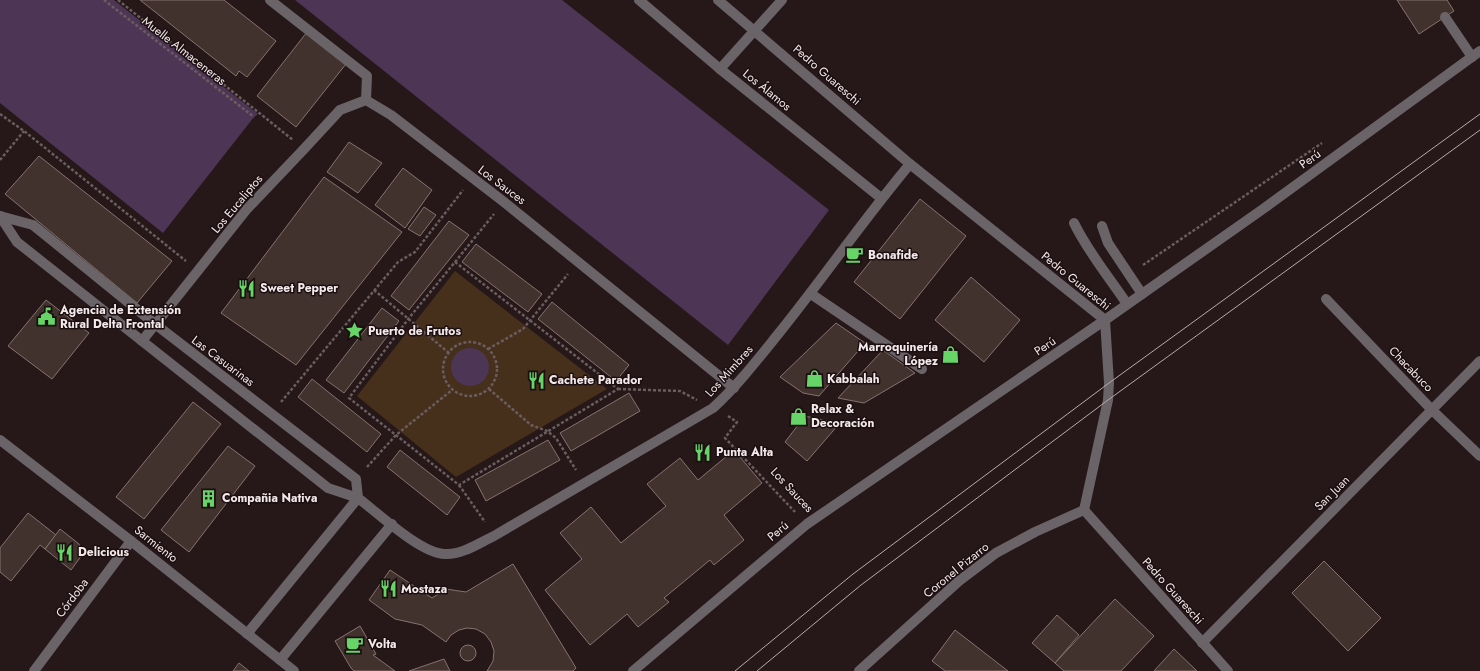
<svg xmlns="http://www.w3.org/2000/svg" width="1480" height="671" font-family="Jost,sans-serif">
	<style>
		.green { fill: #46301c }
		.water { fill: #4d3556 }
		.building { fill: #42322e; stroke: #85736e }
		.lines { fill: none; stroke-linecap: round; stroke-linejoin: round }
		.path { stroke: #6a5d5f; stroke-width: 2.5; stroke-dasharray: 3 2; stroke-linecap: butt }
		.lane { stroke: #6a6367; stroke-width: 10 }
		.street { stroke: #6a6367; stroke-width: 10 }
		.tram { stroke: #b7abad; stroke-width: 1 }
		.labels { text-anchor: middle; stroke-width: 3; stroke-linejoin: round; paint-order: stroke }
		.street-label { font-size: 12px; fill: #f3e8ea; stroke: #1c0f11 }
		.poi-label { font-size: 12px; font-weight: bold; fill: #f3e8ea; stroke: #1c0f11; text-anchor: start }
	</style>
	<rect width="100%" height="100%" fill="#261719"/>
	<!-- green -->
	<path class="green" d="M455 271 607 389 456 477 357 396Z"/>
	<!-- water -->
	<g class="water">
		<path d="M0 0H114L258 114 254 117 163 233 0 103Z"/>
		<path d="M295 0H562L829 210 728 345Z"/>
		<circle cx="470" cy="367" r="19"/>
	</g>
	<!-- building -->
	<g class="building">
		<path d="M140 0H224L276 41 247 77 239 71 236 76Z"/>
		<path d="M1397 0H1447L1454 11 1419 34Z"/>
		<path d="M307 32 346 64 296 127 257 96Z"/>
		<path d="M349 142 382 163 358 193 327 172Z"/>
		<path d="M39 156 172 261 137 303 5 194Z"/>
		<path d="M403 168 432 190 405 228 375 205Z"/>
		<path d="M324 177 402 232 296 365 221 313Z"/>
		<path d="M920 199 966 236 900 319 854 282Z"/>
		<path d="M424 207 436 215 420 236 408 229Z"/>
		<path d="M449 221 469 235 409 310 391 296Z"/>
		<path d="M476 244 542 294 528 312 462 262Z"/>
		<path d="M971 277 1020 320 984 362 935 320Z"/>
		<path d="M46 300 89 333 52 379 8 346Z"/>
		<path d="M552 302 629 365 616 381 538 319Z"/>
		<path d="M382 308 399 321 344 393 326 380Z"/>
		<path d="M836 323 865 343 819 396 803 393 780 377Z"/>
		<path d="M883 350 915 373 864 403 838 398Z"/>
		<path d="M312 379 381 434 367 452 298 397Z"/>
		<path d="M629 393 640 411 571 451 560 433Z"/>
		<path d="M193 402 221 424 144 519 116 497Z"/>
		<path d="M805 416 839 424 807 461 785 442Z"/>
		<path d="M548 440 560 460 486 501 475 480Z"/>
		<path d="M228 446 255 466 189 552 161 530Z"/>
		<path d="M400 450 460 497 447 515 387 467Z"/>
		<path d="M734 450 762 483 724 515 744 540 714 565 710 560 664 598 669 602 638 627 627 614 590 645 545 590 582 559 560 533 591 507 621 543 666 506 647 484 680 458 698 480Z"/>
		<path d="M28 513 56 535 45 549 40 545 11 581 0 572V548Z"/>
		<path d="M60 529 79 544 82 555 71 570 45 549Z"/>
		<path d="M1324 561 1381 618 1348 651 1292 593Z"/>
		<path d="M513 564 576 668 573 671H487L493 661 494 651 491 642 485 634 476 629 467 628 459 630 451 635 446 642 422 625 395 619 369 600 390 570 432 598 446 589 466 592Z"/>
		<path d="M1115 599 1154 636 1121 671H1064L1055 663Z"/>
		<path d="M1057 615 1079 635 1055 663 1032 643Z"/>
		<path d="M360 626 376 654 373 655 395 671H354L351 668 335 641Z"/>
		<path d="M955 630 1008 671H945L932 661Z"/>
		<circle cx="468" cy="653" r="8"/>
		<path d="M1174 649 1197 671H1154Z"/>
		<path d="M444 659 450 671H409Z"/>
		<path d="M239 663 249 671H233Z"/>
	</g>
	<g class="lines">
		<!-- path -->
		<g class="path">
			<path d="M104 0 254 117"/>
			<path d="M118 0 293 140"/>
			<path d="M0 114 24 131 186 261"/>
			<path d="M0 160 24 131"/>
			<path d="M455 262 618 389 459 485 349 398 409 318Z"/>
			<path d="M455 262 494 214"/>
			<path d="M1143 265 1322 143"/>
			<path d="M374 290 449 353"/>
			<circle cx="470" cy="369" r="27"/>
			<path d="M488 349 523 329 568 274"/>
			<path d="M489 389 531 425 547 431 556 438 576 470"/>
			<path d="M618 389 680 391 697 400"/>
			<path d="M281 402 398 262 415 252 463 190"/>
			<path d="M728 416 737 422 725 438 795 512"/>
			<path d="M367 467 396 435 452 390"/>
			<path d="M459 485 485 522"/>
		</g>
		<!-- lane -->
		<g class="lane">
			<path d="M270 0 367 76 366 100"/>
			<path d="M1445 17 1472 57"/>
			<path d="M720 69 782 0"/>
			<path d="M1074 223C1088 252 1109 277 1127 304"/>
			<path d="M1102 226 1108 243 1142 294"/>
			<path d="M811 294 922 369"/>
		</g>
		<!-- street -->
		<g class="street">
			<path d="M639 0 720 69 881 198"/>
			<path d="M718 0 910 164 1105 320"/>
			<path d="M0 216 33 225 155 324 356 479 358 498C378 513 421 554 445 554 462 555 479 543 494 536L713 408C738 385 758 359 779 333 824 277 864 219 910 164"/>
			<path d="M0 216 17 242 328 488 358 498 247 634"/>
			<path d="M1326 299 1432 410 1480 456"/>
			<path d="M142 341 247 209 304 149 340 110 366 100 391 115 504 202 734 388"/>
			<path d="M0 440 131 541 294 671"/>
			<path d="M1084 510 1228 671"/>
			<path d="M1084 510 1108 400 1109 383 1105 320"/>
			<path d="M1202 643 1480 361"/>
			<path d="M280 660 392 524"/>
			<path d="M34 671 131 541"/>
			<path d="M633 671 807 524 1105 320 1263 209 1480 51"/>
			<path d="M859 671 959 581 996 553 1035 532 1084 510"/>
		</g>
		<!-- tram -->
		<g class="tram">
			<path d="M735 671 853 574 1109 383 1480 114"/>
			<path d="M757 671 861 585 1108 400 1480 130"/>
		</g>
	</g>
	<!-- icons -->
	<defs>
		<symbol id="cafe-bare" viewBox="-9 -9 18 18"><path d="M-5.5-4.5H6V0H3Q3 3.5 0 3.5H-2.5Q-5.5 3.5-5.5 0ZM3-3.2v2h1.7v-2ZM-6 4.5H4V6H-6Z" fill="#66d467" stroke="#1c0f11" stroke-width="2.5" paint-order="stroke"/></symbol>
		<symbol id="restaurant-bare" viewBox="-9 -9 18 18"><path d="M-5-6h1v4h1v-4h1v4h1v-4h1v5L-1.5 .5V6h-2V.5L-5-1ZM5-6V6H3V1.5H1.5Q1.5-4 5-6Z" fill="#66d467" stroke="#1c0f11" stroke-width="2.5" paint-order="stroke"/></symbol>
		<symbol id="civic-bare" viewBox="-9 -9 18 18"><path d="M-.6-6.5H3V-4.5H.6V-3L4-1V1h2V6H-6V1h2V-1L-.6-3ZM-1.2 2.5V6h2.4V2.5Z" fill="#66d467" stroke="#1c0f11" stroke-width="2.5" paint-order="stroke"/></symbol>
		<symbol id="sight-bare" viewBox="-9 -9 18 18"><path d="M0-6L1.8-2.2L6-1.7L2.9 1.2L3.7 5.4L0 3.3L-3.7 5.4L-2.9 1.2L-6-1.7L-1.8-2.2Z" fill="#66d467" stroke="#1c0f11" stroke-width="2.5" paint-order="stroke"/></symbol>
		<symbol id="shop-bare" viewBox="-9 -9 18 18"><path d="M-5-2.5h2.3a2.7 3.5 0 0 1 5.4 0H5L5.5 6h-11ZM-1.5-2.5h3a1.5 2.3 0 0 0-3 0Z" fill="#66d467" stroke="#1c0f11" stroke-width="2.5" paint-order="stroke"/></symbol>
		<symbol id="building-bare" viewBox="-9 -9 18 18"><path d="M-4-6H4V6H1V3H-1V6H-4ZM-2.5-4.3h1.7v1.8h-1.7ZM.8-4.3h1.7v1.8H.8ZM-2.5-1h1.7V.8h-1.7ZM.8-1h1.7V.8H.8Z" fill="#66d467" stroke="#1c0f11" stroke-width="2.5" paint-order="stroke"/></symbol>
	</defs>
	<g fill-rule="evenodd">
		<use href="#cafe-bare" x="842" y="242" width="25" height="25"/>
		<use href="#restaurant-bare" x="234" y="276" width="25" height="25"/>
		<use href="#civic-bare" x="34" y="304" width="25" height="25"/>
		<use href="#sight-bare" x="342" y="318" width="25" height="25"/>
		<use href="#shop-bare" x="938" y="342" width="25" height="25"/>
		<use href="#shop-bare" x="802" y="366" width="25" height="25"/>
		<use href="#restaurant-bare" x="524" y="368" width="25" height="25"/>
		<use href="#shop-bare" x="786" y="404" width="25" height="25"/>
		<use href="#restaurant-bare" x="690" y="440" width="25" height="25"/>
		<use href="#building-bare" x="196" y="486" width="25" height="25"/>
		<use href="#restaurant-bare" x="52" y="540" width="25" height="25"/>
		<use href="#restaurant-bare" x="376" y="576" width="25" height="25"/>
		<use href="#cafe-bare" x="342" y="632" width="25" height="25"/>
	</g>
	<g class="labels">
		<!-- street labels -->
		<g class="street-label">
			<text transform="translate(184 51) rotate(38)" y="4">Muelle Almaceneras</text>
			<text transform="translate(827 75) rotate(41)" y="4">Pedro Guareschi</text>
			<text transform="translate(767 90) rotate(39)" y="4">Los Álamos</text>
			<text transform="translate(1310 159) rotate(-36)" y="4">Perú</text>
			<text transform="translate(502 185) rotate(37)" y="4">Los Sauces</text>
			<text transform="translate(237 204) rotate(-50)" y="4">Los Eucaliptos</text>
			<text transform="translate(1076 281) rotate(39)" y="4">Pedro Guareschi</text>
			<text transform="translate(1045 346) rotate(-34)" y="4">Perú</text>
			<text transform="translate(223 361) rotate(37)" y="4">Las Casuarinas</text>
			<text transform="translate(1411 369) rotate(46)" y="4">Chacabuco</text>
			<text transform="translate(729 371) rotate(-48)" y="4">Los Mimbres</text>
			<text transform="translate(792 490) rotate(47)" y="4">Los Sauces</text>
			<text transform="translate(1332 493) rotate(-45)" y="4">San Juan</text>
			<text transform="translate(778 531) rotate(-40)" y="4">Perú</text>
			<text transform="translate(156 544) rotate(38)" y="4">Sarmiento</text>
			<text transform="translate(956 570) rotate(-39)" y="4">Coronel Pizarro</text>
			<text transform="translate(1173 591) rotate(48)" y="4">Pedro Guareschi</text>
			<text transform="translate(72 598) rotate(-53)" y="4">Córdoba</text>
		</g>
		<!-- poi labels -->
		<g class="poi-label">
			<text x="868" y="259">Bonafide</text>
			<text x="260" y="292">Sweet Pepper</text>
			<text x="60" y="314">Agencia de Extensión<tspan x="60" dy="14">Rural Delta Frontal</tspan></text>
			<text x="368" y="335">Puerto de Frutos</text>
			<text x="938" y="351" text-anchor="end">Marroquinería<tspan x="938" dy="14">López</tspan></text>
			<text x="827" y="383">Kabbalah</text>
			<text x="549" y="384">Cachete Parador</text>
			<text x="811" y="413">Relax &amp;<tspan x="811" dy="14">Decoración</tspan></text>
			<text x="716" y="456">Punta Alta</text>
			<text x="222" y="502">Compañia Nativa</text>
			<text x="78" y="556">Delicious</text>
			<text x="401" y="593">Mostaza</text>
			<text x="368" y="648">Volta</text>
		</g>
	</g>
</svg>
